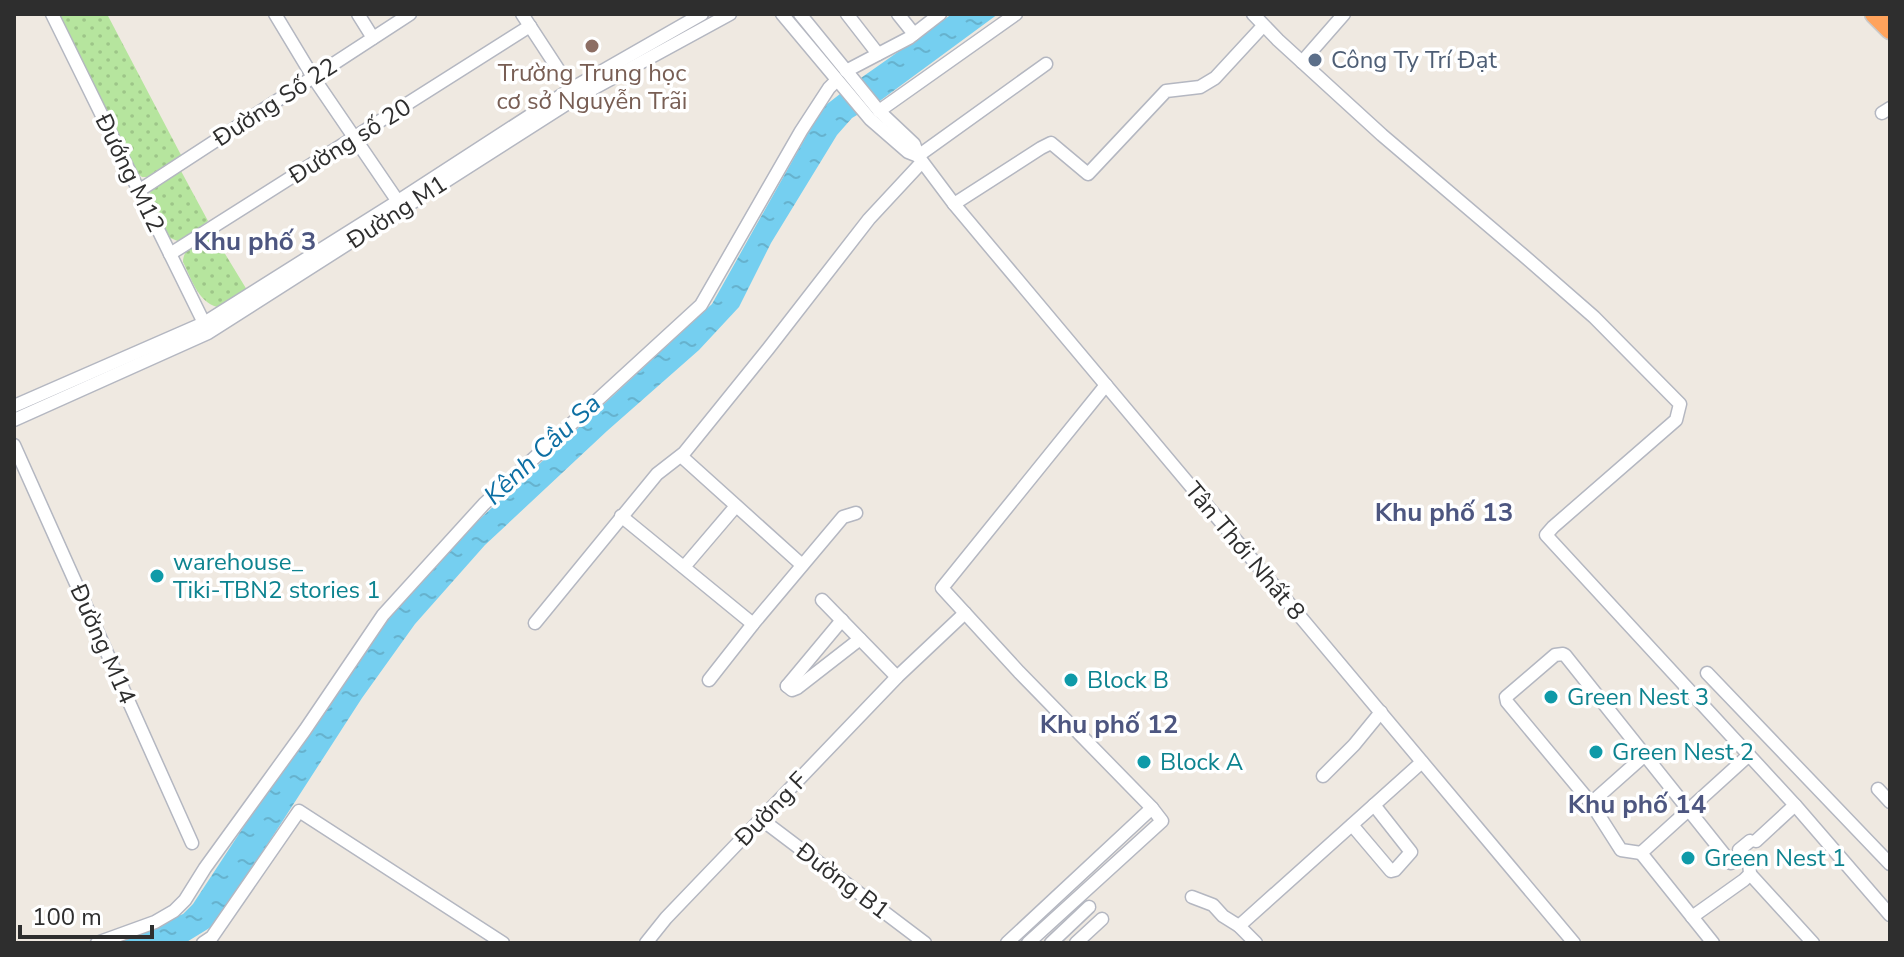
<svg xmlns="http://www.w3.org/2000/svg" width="1904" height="957" font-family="'Nunito Sans',sans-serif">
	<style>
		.grass { fill: url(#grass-dots) }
		.water { fill: url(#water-ripples) }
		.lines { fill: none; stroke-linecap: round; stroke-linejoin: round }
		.minor-casing { stroke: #b4b7c1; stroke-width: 15 }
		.highway-casing { stroke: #c9c9c9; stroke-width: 21 }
		.minor { stroke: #fff; stroke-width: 12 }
		.highway { stroke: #ffa35c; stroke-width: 18 }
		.education-dot { fill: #8d6e63; stroke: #fff; stroke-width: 3 }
		.service-dot { fill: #5c6f8a; stroke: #fff; stroke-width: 3 }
		.culture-dot { fill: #0f9aa8; stroke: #fff; stroke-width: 3 }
		.labels { text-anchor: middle; stroke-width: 7; stroke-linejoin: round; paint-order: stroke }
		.service-label { font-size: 24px; fill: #4e5e75; stroke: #fff; text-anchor: start }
		.education-label { font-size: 24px; fill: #785e54; stroke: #fff }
		.street-label { font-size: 24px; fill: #2e2e2e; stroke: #fff }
		.culture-label { font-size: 24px; fill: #0d838f; stroke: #fff; text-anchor: start }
		.neighbourhood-label { font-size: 26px; font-weight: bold; fill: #4d5680; stroke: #fff }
		.water-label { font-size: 26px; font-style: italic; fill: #0d6fa3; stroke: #fff }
	</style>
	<defs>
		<pattern id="grass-dots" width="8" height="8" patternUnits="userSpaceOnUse" patternTransform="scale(2)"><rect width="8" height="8" fill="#b6e59e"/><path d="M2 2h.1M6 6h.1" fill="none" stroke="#9dc588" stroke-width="1.8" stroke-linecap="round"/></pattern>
		<pattern id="water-ripples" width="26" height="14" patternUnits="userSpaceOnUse" patternTransform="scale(2)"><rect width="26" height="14" fill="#75cff0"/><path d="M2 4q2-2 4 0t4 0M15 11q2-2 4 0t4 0" fill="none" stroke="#66b2ce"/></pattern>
	</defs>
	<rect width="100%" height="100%" fill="#efe9e1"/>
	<!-- grass -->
	<g class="grass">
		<path d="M58 14H107L181 155 147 177H142L137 173Z"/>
		<path d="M181 171 208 221 180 242 168 237 149 195 151 191Z"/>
		<path d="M213 234 247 290 217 307C198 302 191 278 183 262 183 246 201 241 213 234Z"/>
	</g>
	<!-- water -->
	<path class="water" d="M952 14H998L877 103 852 118 837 135 771 243 739 307 699 350 607 431 485 545 415 624 362 698 216 924 185 943H114L183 914 193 904 273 782 391 615 455 542 712 304 822 108 858 80Z"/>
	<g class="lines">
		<defs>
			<g id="minor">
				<path d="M52 14 206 327"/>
				<path d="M275 14 313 77 401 206"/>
				<path d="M358 14 373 38"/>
				<path d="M522 14 575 95"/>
				<path d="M782 14 870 119 908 152 918 156"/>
				<path d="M800 14 879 111 914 144 918 156 954 204 1574 943"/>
				<path d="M847 14 878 54"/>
				<path d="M898 14 914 34"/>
				<path d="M1253 14 1278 40 1382 135 1523 255 1594 317 1680 404 1676 420 1553 527 1546 535 1795 805 1890 915"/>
				<path d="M1302 62 1344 14"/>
				<path d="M846 71 909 38 940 14"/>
				<path d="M879 111 1016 14"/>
				<path d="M1882 113 1890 108"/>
				<path d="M918 156 1046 64"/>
				<path d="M140 190 410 14"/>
				<path d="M954 204 1041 148 1051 143 1088 174 1166 91 1200 87 1215 78 1263 26"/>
				<path d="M170 254 530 26"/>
				<path d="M14 406 204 323 398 201 571 89 702 14"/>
				<path d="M14 420 208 333 576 98 730 14"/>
				<path d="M14 445 192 843"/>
				<path d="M681 456 802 565"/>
				<path d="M621 516 753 624"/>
				<path d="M684 567 736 506"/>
				<path d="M822 600 897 677"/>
				<path d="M535 623 657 474 684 453 768 349 869 219 922 162"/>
				<path d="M1707 673 1890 864"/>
				<path d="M709 680 753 624 843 517 856 513"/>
				<path d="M787 686 792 690 797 688 860 639"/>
				<path d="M787 686 842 620"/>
				<path d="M1323 776 1354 745 1381 712"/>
				<path d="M1878 789 1890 802"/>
				<path d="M1591 803 1645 755"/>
				<path d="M761 819 925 943"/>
				<path d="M1352 825 1391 871 1395 870 1411 852 1374 805"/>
				<path d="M1756 841 1795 805"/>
				<path d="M1641 853 1713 943"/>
				<path d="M1731 863 1565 655 1563 654 1555 655 1506 697 1507 702 1591 803 1621 850 1641 853 1749 755"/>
				<path d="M1750 874 1813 943"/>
				<path d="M1192 897 1213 905 1223 916 1239 926 1256 943"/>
				<path d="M1692 917 1744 880 1750 874 1749 861 1739 850 1750 841"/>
				<path d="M1239 926 1422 762"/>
				<path d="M97 943 155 922 174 911 185 900 205 868 305 730 383 615 484 504 701 305 801 131 829 88 836 81"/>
				<path d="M203 943 212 937 299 811 503 943"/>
				<path d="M646 943 666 918 897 677 965 613"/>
				<path d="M1007 943 1152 808"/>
				<path d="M1028 943 1162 821 1152 808 1019 672 942 588 1106 385"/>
				<path d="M1051 943 1089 907"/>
				<path d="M1076 943 1102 919"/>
			</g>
			<path id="highway" d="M1874 14 1890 30"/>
		</defs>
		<!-- minor casing -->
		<use href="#minor" class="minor-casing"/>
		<!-- highway casing -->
		<use href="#highway" class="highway-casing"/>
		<!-- minor -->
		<use href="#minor" class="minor"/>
		<!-- highway -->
		<use href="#highway" class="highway"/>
	</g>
	<!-- markers -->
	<circle class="education-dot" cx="592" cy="46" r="8"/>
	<circle class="service-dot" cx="1315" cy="60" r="8"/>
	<g class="culture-dot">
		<circle cx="157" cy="576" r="8"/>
		<circle cx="1071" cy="680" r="8"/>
		<circle cx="1551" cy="697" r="8"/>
		<circle cx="1596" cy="752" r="8"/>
		<circle cx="1144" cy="762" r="8"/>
		<circle cx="1688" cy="858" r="8"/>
	</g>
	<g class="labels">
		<!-- service labels -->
		<g class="service-label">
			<text x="1331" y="68">Công Ty Trí Đạt</text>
		</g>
		<!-- education labels -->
		<g class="education-label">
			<text x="592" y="81">Trường Trung học<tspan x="592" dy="28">cơ sở Nguyễn Trãi</tspan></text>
		</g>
		<!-- street labels -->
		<g class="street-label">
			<text transform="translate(275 102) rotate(-33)" y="8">Đường Số 22</text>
			<text transform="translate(350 141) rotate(-32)" y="8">Đường số 20</text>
			<text transform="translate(130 173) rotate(64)" y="8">Đướng M12</text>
			<text transform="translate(397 212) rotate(-33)" y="8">Đường M1</text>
			<text transform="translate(1245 551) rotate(50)" y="8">Tân Thới Nhất 8</text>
			<text transform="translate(103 644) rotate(66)" y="8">Đường M14</text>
			<text transform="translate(771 809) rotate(-46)" y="8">Đường F</text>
			<text transform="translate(843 881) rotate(37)" y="8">Đường B1</text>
		</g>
		<!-- culture labels -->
		<g class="culture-label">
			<text x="173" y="570">warehouse_<tspan x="173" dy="28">Tiki-TBN2 stories 1</tspan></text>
			<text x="1087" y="688">Block B</text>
			<text x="1567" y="705">Green Nest 3</text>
			<text x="1612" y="760">Green Nest 2</text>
			<text x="1160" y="770">Block A</text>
			<text x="1704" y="866">Green Nest 1</text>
		</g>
		<!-- neighbourhood labels -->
		<g class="neighbourhood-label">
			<text x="255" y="250">Khu phố 3</text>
			<text x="1444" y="521">Khu phố 13</text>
			<text x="1109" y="733">Khu phố 12</text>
			<text x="1637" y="813">Khu phố 14</text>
		</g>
		<!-- water labels -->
		<g class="water-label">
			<text transform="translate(542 449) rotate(-43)" y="9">Kênh Cầu Sa</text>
		</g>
	</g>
	<!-- border -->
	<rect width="1904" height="957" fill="none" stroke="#2e2e2e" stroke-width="32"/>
	<!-- scale -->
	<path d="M20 925v12h132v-12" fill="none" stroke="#2e2e2e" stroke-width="4"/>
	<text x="32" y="925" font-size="24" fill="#2e2e2e" stroke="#ffffff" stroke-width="6" paint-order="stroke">100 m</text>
</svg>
